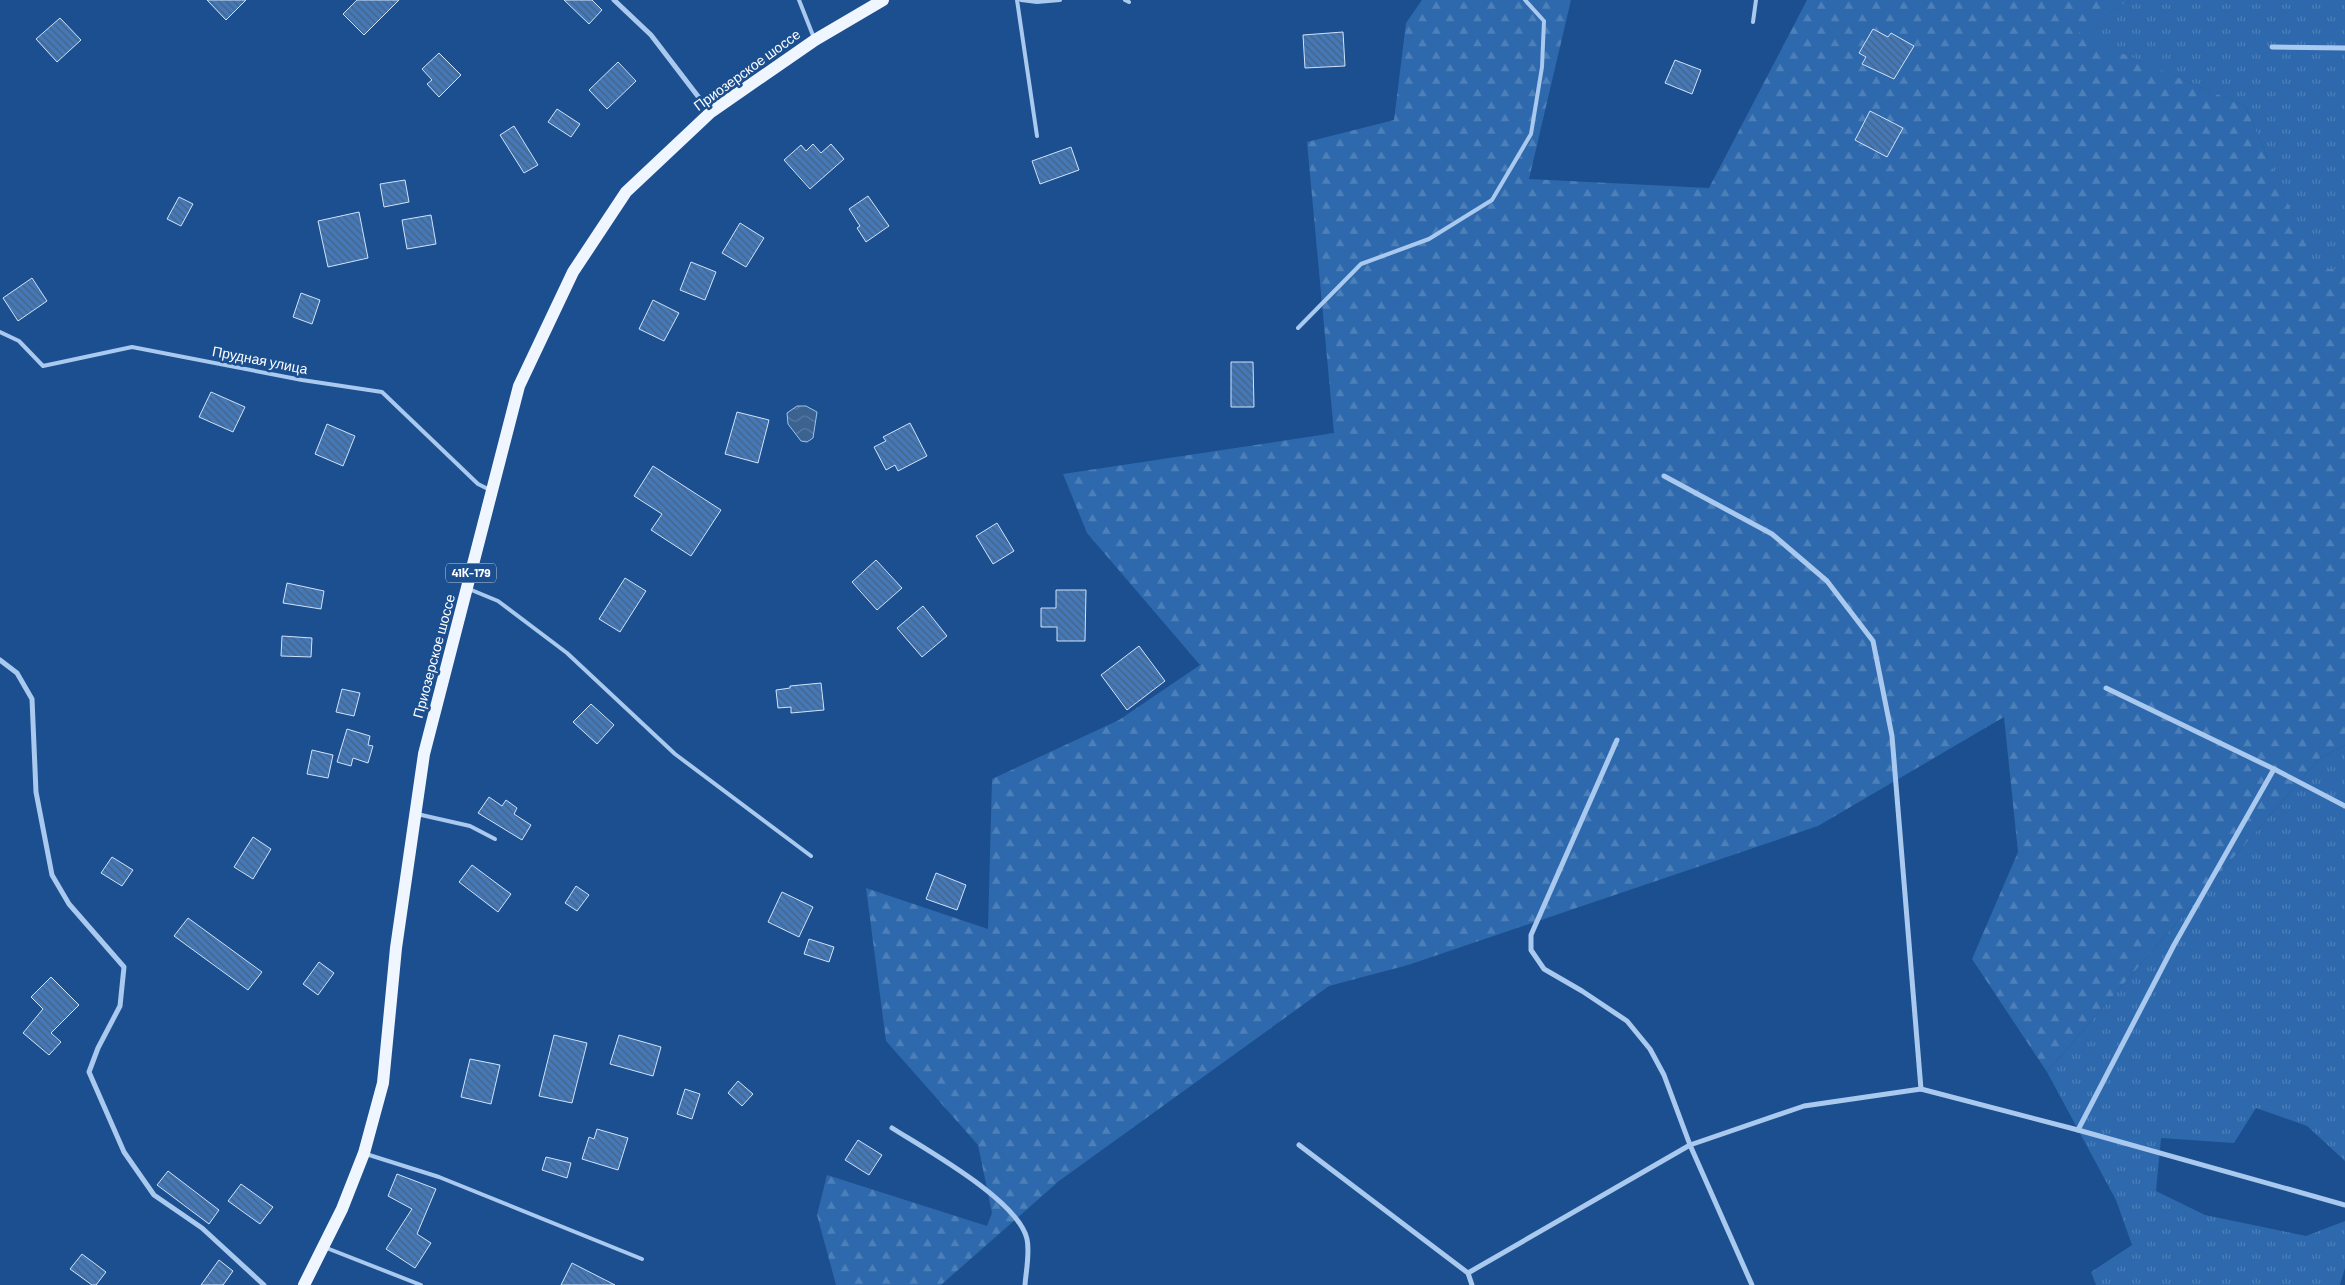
<svg xmlns="http://www.w3.org/2000/svg" width="2345" height="1285" font-family="Barlow,sans-serif">
	<style>
		.grass { fill: url(#grass-tufts) }
		.forest { fill: url(#forest-firs) }
		.water { fill: url(#water-waves); stroke: #9cc4f0 }
		.building { fill: url(#building-back-hatch); stroke: #cfe3fa }
		.lines { fill: none; stroke-linecap: round; stroke-linejoin: round }
		.lane { stroke: #a9c9ee; stroke-width: 4 }
		.street { stroke: #a9c9ee; stroke-width: 5 }
		.primary { stroke: #f0f6ff; stroke-width: 12 }
		.labels { text-anchor: middle; stroke-width: 5; stroke-linejoin: round; paint-order: stroke }
		.shield { fill: #1b4f8f; stroke: #bbcadd; stroke-width: 1 }
		.shield-label { font-size: 12px; font-weight: bold; fill: #fff }
		.street-label { font-size: 14px; fill: #fff; stroke: #1b4f8f }
	</style>
	<defs>
		<pattern id="grass-tufts" width="24" height="20" patternUnits="userSpaceOnUse" patternTransform="scale(1.25)"><rect width="24" height="20" fill="#2e69ad"/><path d="M3 7l-1-3M5 7V3M7 7l1-3M15 17l-1-3M17 17v-4M19 17l1-3" fill="none" stroke="#4d80b9"/></pattern>
		<pattern id="forest-firs" width="22" height="20" patternUnits="userSpaceOnUse" patternTransform="scale(1.25)"><rect width="22" height="20" fill="#2e69ad"/><path d="M5 1l3.5 6h-7zM16 11l3.5 6h-7z" fill="#4d80b9"/></pattern>
		<pattern id="water-waves" width="16" height="10" patternUnits="userSpaceOnUse" patternTransform="scale(1.25)"><rect width="16" height="10" fill="#3c6290"/><path d="M0 5q4-4 8 0t8 0" fill="none" stroke="#597aa1"/></pattern>
		<pattern id="building-back-hatch" width="6" height="6" patternUnits="userSpaceOnUse" patternTransform="scale(1.25)"><rect width="6" height="6" fill="#4478b7"/><path d="M-1 5l2 2M0 0l6 6M5-1l2 2" fill="none" stroke="#486282"/></pattern>
	</defs>
	<rect width="100%" height="100%" fill="#1b4f8f"/>
	<!-- grass -->
	<g class="grass">
		<path d="M2129 0H2345V269L2317 270 2245 106 2076 34Z"/>
		<path d="M2345 745V1161L2307 1126 2256 1108 2234 1143 2161 1138 2156 1191 2205 1215 2306 1236 2345 1221V1268L2340 1285H2096L2091 1272 2132 1245 2116 1200 2047 1072 2319 759Z"/>
	</g>
	<!-- forest -->
	<path class="forest" d="M1422 0H1571L1529 179 1709 188 1807 0H2129L2077 34 2245 106 2317 269H2345V745L2319 759 2047 1072 1972 959 2018 852 2004 717 1818 826 1408 965 1329 986 1059 1181 941 1285H836L817 1215 827 1175 987 1226 992 1213 978 1145 886 1041 866 888 988 929 992 779 1119 720 1200 665 1087 533 1063 474 1334 433 1307 142 1394 120 1406 23Z"/>
	<!-- water -->
	<path class="water" d="M797 406H806L817 412 813 438 807 442 801 441 788 424 787 413Z"/>
	<!-- building -->
	<g class="building">
		<path d="M207 0H246L226 20Z"/>
		<path d="M357 0H399L364 35 343 14Z"/>
		<path d="M564 0H592L602 10 589 24Z"/>
		<path d="M60 18 81 40 57 62 36 39Z"/>
		<path d="M1873 29 1888 37 1891 33 1914 46 1894 79 1862 64 1866 57 1859 53Z"/>
		<path d="M1343 32 1345 66 1305 68 1303 35Z"/>
		<path d="M439 53 461 75 439 97 427 84 432 80 422 69Z"/>
		<path d="M1675 60 1701 70 1692 94 1665 83Z"/>
		<path d="M618 62 636 81 607 109 589 90Z"/>
		<path d="M557 109 580 124 571 137 548 122Z"/>
		<path d="M1870 111 1903 128 1887 157 1855 140Z"/>
		<path d="M514 126 538 165 524 173 500 135Z"/>
		<path d="M813 144 821 153 831 144 844 159 810 189 784 160 801 145 806 151Z"/>
		<path d="M1071 147 1079 170 1040 184 1032 161Z"/>
		<path d="M405 180 409 202 384 207 380 184Z"/>
		<path d="M868 196 889 226 866 242 857 228 860 226 849 209Z"/>
		<path d="M179 197 193 204 181 226 167 219Z"/>
		<path d="M359 212 368 258 328 267 318 221Z"/>
		<path d="M431 215 436 244 407 249 402 220Z"/>
		<path d="M740 223 764 238 746 267 722 253Z"/>
		<path d="M691 262 716 272 705 300 680 290Z"/>
		<path d="M32 278 47 301 18 321 3 298Z"/>
		<path d="M301 293 320 300 312 324 293 317Z"/>
		<path d="M653 300 679 313 664 341 639 329Z"/>
		<path d="M1231 362H1253L1254 407H1231Z"/>
		<path d="M211 392 245 407 233 432 199 417Z"/>
		<path d="M737 412 769 420 758 463 725 454Z"/>
		<path d="M910 423 927 456 898 471 895 465 886 470 874 447 886 441 883 437Z"/>
		<path d="M327 424 355 436 343 466 315 454Z"/>
		<path d="M653 466 721 510 691 556 651 530 662 514 634 496Z"/>
		<path d="M997 523 1014 551 993 564 976 536Z"/>
		<path d="M876 560 902 588 877 610 852 582Z"/>
		<path d="M625 578 646 591 620 632 599 619Z"/>
		<path d="M287 583 324 591 321 609 283 603Z"/>
		<path d="M1056 590H1086L1085 641H1057V627H1041V608H1056Z"/>
		<path d="M923 606 947 636 922 657 897 628Z"/>
		<path d="M282 636 312 638 311 657 281 656Z"/>
		<path d="M1139 646 1165 681 1127 710 1101 675Z"/>
		<path d="M821 683 824 710 791 713V707L778 708 776 690 790 688V686Z"/>
		<path d="M342 689 360 693 354 716 336 712Z"/>
		<path d="M591 704 614 725 597 744 573 722Z"/>
		<path d="M347 729 370 736 368 745 373 746 368 763 353 758 351 766 337 762Z"/>
		<path d="M312 750 333 755 328 778 307 774Z"/>
		<path d="M489 797 502 806 506 800 517 808 514 814 531 825 522 840 478 813Z"/>
		<path d="M253 837 271 849 253 879 234 867Z"/>
		<path d="M112 857 133 870 122 886 101 873Z"/>
		<path d="M472 865 511 894 498 912 459 882Z"/>
		<path d="M936 873 966 885 957 910 926 899Z"/>
		<path d="M576 886 589 895 577 911 565 903Z"/>
		<path d="M782 892 813 907 799 937 768 922Z"/>
		<path d="M188 918 262 972 248 990 174 936Z"/>
		<path d="M809 939 834 947 829 962 804 954Z"/>
		<path d="M319 962 334 973 318 995 303 984Z"/>
		<path d="M51 977 79 1005 51 1033 61 1042 49 1055 23 1033 43 1009 31 997Z"/>
		<path d="M554 1035 587 1043 572 1103 539 1096Z"/>
		<path d="M619 1035 661 1047 653 1076 610 1064Z"/>
		<path d="M470 1059 500 1065 491 1104 461 1097Z"/>
		<path d="M738 1081 753 1094 742 1106 728 1093Z"/>
		<path d="M685 1089 700 1094 692 1119 677 1114Z"/>
		<path d="M597 1129 628 1138 618 1170 582 1159 589 1137 594 1139Z"/>
		<path d="M858 1140 882 1155 869 1175 845 1160Z"/>
		<path d="M546 1157 571 1163 567 1178 542 1170Z"/>
		<path d="M168 1171 219 1210 209 1224 157 1185Z"/>
		<path d="M397 1174 436 1189 417 1234 431 1243 415 1268 386 1249 412 1209 388 1196Z"/>
		<path d="M241 1184 273 1207 260 1224 228 1201Z"/>
		<path d="M82 1254 106 1272 96 1285H92L70 1269Z"/>
		<path d="M219 1260 233 1271 223 1285H201Z"/>
		<path d="M572 1263 615 1285H561Z"/>
	</g>
	<g class="lines">
		<!-- lane -->
		<g class="lane">
			<path d="M799 0 814 38"/>
			<path d="M1017 0 1037 136"/>
			<path d="M1021 0 1037 2 1060 0"/>
			<path d="M1125 0 1129 2"/>
			<path d="M1753 22 1756 0"/>
			<path d="M1298 328 1361 264 1429 239 1492 200 1531 134 1542 67 1544 21 1525 0"/>
			<path d="M0 332 19 341 43 366 132 347 302 380 382 392 478 484 490 490"/>
			<path d="M469 589 498 601 567 653 675 754 811 856"/>
			<path d="M417 814 470 826 495 839"/>
			<path d="M366 1154 439 1177 642 1259"/>
			<path d="M324 1247 421 1285"/>
		</g>
		<!-- street -->
		<g class="street">
			<path d="M614 0 651 35 710 112"/>
			<path d="M2272 47 2345 48"/>
			<path d="M1664 476 1772 534 1827 581 1873 641 1892 736 1921 1089"/>
			<path d="M0 660 17 673 32 699 36 792 52 875 69 904 124 967 120 1006 98 1048 89 1072 124 1152 154 1195 202 1228 264 1285"/>
			<path d="M2106 688 2274 769 2345 806"/>
			<path d="M1617 740 1531 935V950L1544 969 1582 991 1627 1021 1650 1049 1664 1075 1690 1145 1752 1285"/>
			<path d="M892 1128C925 1149 1018 1200 1027 1239 1030 1253 1026 1271 1025 1285"/>
			<path d="M2078 1130 2174 945 2274 769"/>
			<path d="M1299 1145 1468 1273 1472 1285"/>
			<path d="M1468 1273 1690 1145 1804 1106 1921 1089 2078 1130 2345 1205"/>
		</g>
		<!-- primary -->
		<path class="primary" d="M304 1285 342 1209 364 1153 383 1083 396 948 424 754 519 386 573 272 626 192 711 112 815 40 883 0"/>
	</g>
	<g class="labels">
		<!-- shield labels -->
		<rect class="shield" x="446" y="563.5" width="50" height="19" rx="4"/>
		<g class="shield-label">
			<text x="471" y="577">41К-179</text>
		</g>
		<!-- street labels -->
		<g class="street-label">
			<text transform="translate(747 70) rotate(-36)" y="5">Приозерское шоссе</text>
			<text transform="translate(260 360) rotate(11)" y="5">Прудная улица</text>
			<text transform="translate(434 656) rotate(-75)" y="5">Приозерское шоссе</text>
		</g>
	</g>
</svg>
